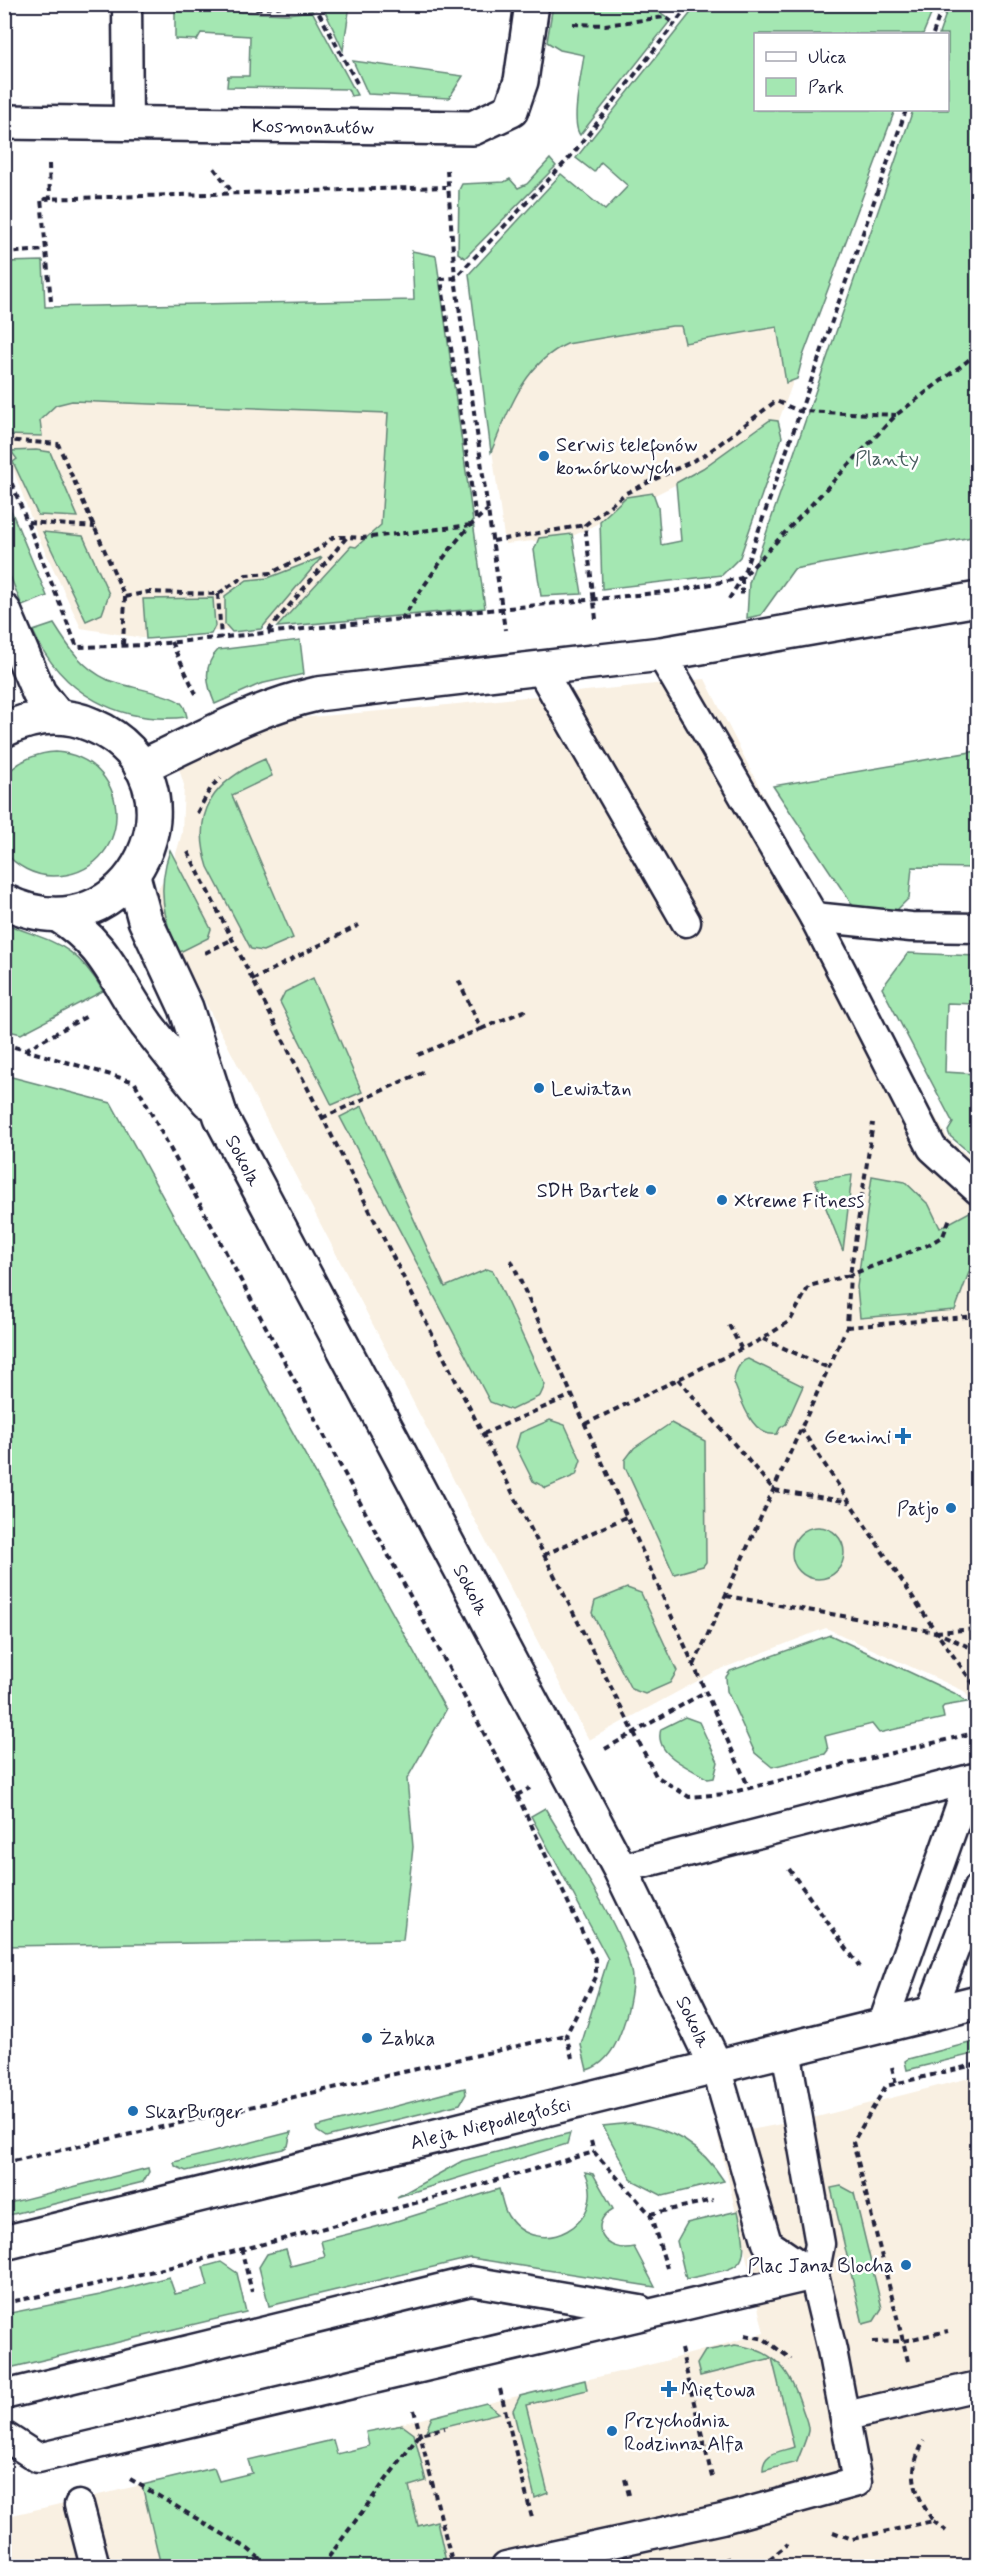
<svg xmlns="http://www.w3.org/2000/svg" width="982" height="2571" font-family="Mynerve,sans-serif">
	<style>
		.built { fill: #f9f0e2 }
		.green { fill: #a4e7b2; stroke: #638476; stroke-width: 1.5 }
		.lines { fill: none; stroke-linecap: round; stroke-linejoin: round }
		.lane-casing { stroke: #22223b; stroke-width: 33 }
		.street-casing { stroke: #22223b; stroke-width: 38 }
		.secondary-casing { stroke: #22223b; stroke-width: 38 }
		.path { stroke: #22223b; stroke-width: 4; stroke-dasharray: 6 4.5; stroke-linecap: butt }
		.lane { stroke: #fff; stroke-width: 28 }
		.street { stroke: #fff; stroke-width: 33 }
		.secondary { stroke: #fff; stroke-width: 33 }
		.poi-dot { fill: #1f6fb2; stroke: #fff; stroke-width: 2 }
		.labels { text-anchor: middle; stroke-width: 5; stroke-linejoin: round; paint-order: stroke }
		.street-label { font-size: 20px; fill: #22223b; stroke: #fff }
		.poi-label { font-size: 20px; fill: #22223b; stroke: #fff; text-anchor: start }
		.park-label { font-size: 20px; fill: #495d5f; stroke: #fff }
	</style>
	<rect width="100%" height="100%" fill="#fff"/>
	<filter id="ink" filterUnits="userSpaceOnUse"><feTurbulence type="fractalNoise" baseFrequency=".0167" numOctaves="2"/><feDisplacementMap in="SourceGraphic" scale="12" xChannelSelector="R" yChannelSelector="G"/><feConvolveMatrix kernelMatrix="1 2 1 2 8 2 1 2 1" color-interpolation-filters="sRGB"/></filter>
	<g filter="url(#ink)">
		<!-- built -->
		<g class="built">
			<path d="M685 316H817L778 423 705 470 571 537 505 544 487 414 543 343Z"/>
			<path d="M5 392 397 406 390 521 282 625 142 638 81 628 36 532 5 446Z"/>
			<path d="M705 679 804 876 913 1079 948 1138 977 1163V1703L972 1702 964 1691 826 1628 716 1671 589 1740 151 898 171 871 182 833 184 785 171 742 206 726 427 707Z"/>
			<path d="M977 2076V2566H5L4 2517 214 2468 219 2481 252 2473 248 2460 333 2440 337 2454 369 2446 366 2432 661 2362 764 2333 718 2136 813 2118Z"/>
		</g>
		<!-- green -->
		<g class="green">
			<path d="M179 5H227L241 12 287 14 312 11 357 95 351 96 348 89 227 87 228 76H249L250 36 201 33 197 40 175 39V6Z"/>
			<path d="M322 5H350L343 50Z"/>
			<path d="M553 5H661L657 10 671 20 580 135C570 122 582 73 584 55L560 50 547 42Z"/>
			<path d="M697 5H935L923 34H756V110H895L803 356 797 379 786 383 777 327 685 343 681 326H672L567 344C524 363 508 412 491 452L469 274 561 174 605 210 628 186 601 162 594 172 576 158Z"/>
			<path d="M949 5H977V536L794 569 761 615 747 618 749 583 913 110H948V34H939Z"/>
			<path d="M353 61 463 76 449 98 368 94Z"/>
			<path d="M550 159 556 166 465 258 458 253 459 190 462 184 504 182 510 179 518 188 527 184Z"/>
			<path d="M412 251 436 256 485 608 277 627 351 546 356 547 381 525 388 413 72 401 56 405 40 420 42 436 5 435V262L43 261 45 307 414 300Z"/>
			<path d="M770 420 778 421 782 437 740 557 722 575 602 589 600 521 626 497 653 493 658 507 661 545 681 541 676 483 703 468Z"/>
			<path d="M36 450 50 452 78 517 38 515 13 462 17 459 11 451Z"/>
			<path d="M5 496 47 596 22 606 5 563Z"/>
			<path d="M43 532 83 536 109 594 102 614 86 621Z"/>
			<path d="M572 534 582 594 541 596 534 550 539 538Z"/>
			<path d="M322 557 261 629 232 632 225 624V596L247 580 268 578Z"/>
			<path d="M213 598 215 626 211 634 146 639 143 599Z"/>
			<path d="M54 624C69 648 82 668 108 680 123 686 176 695 182 704 185 707 186 713 187 717 120 725 61 694 33 631Z"/>
			<path d="M300 640 304 674 260 684 215 704C207 685 202 666 218 650Z"/>
			<path d="M977 751V868L912 867 909 898 894 913 855 909 773 786Z"/>
			<path d="M56 752C138 759 135 875 53 876 34 876 16 866 5 852V776C19 760 35 753 56 752Z"/>
			<path d="M265 759 272 776 232 795 293 938 263 951 251 949 208 867C190 811 215 780 265 759Z"/>
			<path d="M170 850 211 929 208 938 178 953C163 918 157 888 170 850Z"/>
			<path d="M4 923C52 943 75 942 103 991L21 1034 5 1030Z"/>
			<path d="M908 953 976 956 975 1004 947 1003 945 1072 977 1074V1159L950 1136 948 1131 953 1123 882 988Z"/>
			<path d="M313 978 362 1092 332 1105 280 1002 285 992Z"/>
			<path d="M4 1075 111 1103 446 1710 407 1779 413 1847 403 1940 5 1946Z"/>
			<path d="M362 1106 445 1287 487 1269 493 1271 545 1385 540 1396 511 1410 490 1402 340 1117Z"/>
			<path d="M852 1175 843 1251 815 1180Z"/>
			<path d="M872 1176 905 1182 929 1205 940 1228 977 1208V1251L955 1310 860 1318 857 1287Z"/>
			<path d="M748 1359 803 1386 786 1424 780 1428 777 1434C752 1438 742 1401 734 1383 734 1374 739 1361 748 1359Z"/>
			<path d="M550 1420 565 1425 581 1460 576 1475 546 1488 533 1481 516 1447 520 1433Z"/>
			<path d="M671 1423 705 1441 706 1562 703 1566 674 1574 625 1467V1460L634 1448Z"/>
			<circle cx="818" cy="1553" r="26"/>
			<path d="M627 1588 641 1593 677 1671 670 1683 645 1694 631 1689 592 1613 595 1601Z"/>
			<path d="M830 1635 954 1693 967 1702 944 1706 942 1708 944 1718 879 1733 872 1724 825 1736 828 1750 825 1754 772 1767 755 1753 727 1691 726 1677 730 1671Z"/>
			<path d="M685 1717 699 1722 718 1762 714 1778 708 1779C689 1767 653 1755 661 1729Z"/>
			<path d="M545 1808C570 1851 621 1924 631 1971 635 1986 626 2020 620 2034 614 2050 604 2065 587 2070L581 2045 608 1959 531 1816Z"/>
			<path d="M977 2041V2053L907 2070 905 2061 908 2059Z"/>
			<path d="M465 2088 466 2094 460 2104 326 2137 317 2131 316 2127Z"/>
			<path d="M632 2123C674 2129 701 2145 724 2181L663 2196 632 2180 603 2126Z"/>
			<path d="M291 2132 288 2146 283 2149 186 2171 175 2166 174 2162Z"/>
			<path d="M570 2133 567 2144 397 2197 462 2161Z"/>
			<path d="M148 2168 149 2172 143 2182 5 2216V2204Z"/>
			<path d="M585 2172 593 2174 613 2209C586 2224 605 2254 634 2247L655 2287 471 2258 269 2306 259 2267 267 2254 286 2249 291 2266 325 2257 321 2241 387 2224 499 2189C502 2198 503 2208 508 2216 538 2262 610 2224 585 2172Z"/>
			<path d="M841 2186 854 2193 882 2308 874 2321 863 2324 831 2188Z"/>
			<path d="M738 2211C752 2273 742 2266 686 2279L677 2241 687 2223Z"/>
			<path d="M221 2262 237 2273 246 2312 5 2369V2314L100 2295 169 2277 175 2294 208 2286 203 2267Z"/>
			<path d="M735 2345C776 2350 791 2371 802 2408 804 2415 809 2424 808 2431 806 2441 800 2453 797 2462L763 2471C762 2452 780 2452 794 2447L772 2358 700 2376 697 2364 705 2351Z"/>
			<path d="M585 2380 587 2390 526 2405 548 2493 535 2498 513 2410 520 2396Z"/>
			<path d="M486 2403 499 2413 426 2431 432 2417Z"/>
			<path d="M402 2425 414 2434 426 2481 409 2486 418 2526 437 2521 447 2566H161L142 2485 214 2468 219 2481 252 2473 248 2460 333 2440 337 2454 369 2446 366 2432Z"/>
		</g>
		<g class="lines">
			<defs>
				<g id="lane">
					<path d="M127 4 128 124"/>
					<path d="M661 654 814 917 932 1148 978 1190"/>
					<path d="M540 668 686 922"/>
					<path d="M814 917 911 927 978 928"/>
					<path d="M620 1869 978 1777"/>
					<path d="M930 2013 978 1888"/>
					<path d="M882 2026 970 1779"/>
					<path d="M716 2067 767 2243 814 2275"/>
					<path d="M4 2395 471 2281 640 2310"/>
					<path d="M846 2416 978 2386"/>
					<path d="M4 2436 38 2458 814 2275"/>
					<path d="M79 2505 95 2566"/>
					<path d="M506 2566 722 2519 857 2482 832 2350 814 2275 820 2244 786 2050"/>
				</g>
				<g id="street">
					<path id="s1" d="M4 122 473 128 511 110 521 81 532 4"/>
					<path d="M141 767C199 740 254 708 317 694L661 654 978 599"/>
				</g>
				<g id="secondary">
					<path d="M4 611 39 693 58 717"/>
					<path d="M4 730C32 716 63 712 92 725 217 778 132 965 4 901"/>
					<path id="s2" d="M133 876 145 920 186 1008 221 1117 620 1869 716 2067"/>
					<path d="M58 915C108 946 115 981 147 1025 167 1051 188 1076 208 1101"/>
					<path id="s3" d="M4 2243 978 2002"/>
				</g>
			</defs>
			<!-- lane casing -->
			<use href="#lane" class="lane-casing"/>
			<!-- street casing -->
			<use href="#street" class="street-casing"/>
			<!-- secondary casing -->
			<use href="#secondary" class="secondary-casing"/>
			<!-- path -->
			<g class="path">
				<path d="M235 4 257 9 303 4"/>
				<path d="M314 4 357 83"/>
				<path d="M573 24 605 25 665 17 675 24"/>
				<path d="M933 34 943 4"/>
				<path d="M49 164 50 199"/>
				<path d="M214 168 233 193"/>
				<path d="M447 170 455 278 505 630"/>
				<path d="M4 253 45 250"/>
				<path d="M51 301 41 199 446 187"/>
				<path d="M4 440 58 444 125 597 123 645"/>
				<path d="M4 464 77 647 147 645 675 591 742 578 896 415 978 353"/>
				<path d="M476 519 441 279 455 278 572 155 690 4"/>
				<path d="M28 522 95 527"/>
				<path d="M493 541 585 525"/>
				<path d="M742 578V598"/>
				<path d="M218 594 221 638"/>
				<path d="M125 597 148 592 218 594 246 575 271 573 319 549 333 537H347"/>
				<path d="M729 599 742 578 906 110"/>
				<path d="M596 619 585 525 626 493 705 455 776 401 799 411 896 415"/>
				<path d="M401 620C427 583 453 537 488 510"/>
				<path d="M268 631 347 537 362 538 471 525"/>
				<path d="M171 642 196 694"/>
				<path d="M197 813 212 786 221 778"/>
				<path d="M188 852 656 1776 689 1797 725 1794 978 1732"/>
				<path d="M205 953 231 940"/>
				<path d="M252 980 359 925"/>
				<path d="M481 1029 524 1011 526 1015"/>
				<path d="M4 1044 135 1082"/>
				<path d="M25 1050 89 1015"/>
				<path d="M418 1055 481 1029 458 979"/>
				<path d="M135 1083 517 1795 596 1961V1977L566 2035 572 2058"/>
				<path d="M322 1118 425 1071"/>
				<path d="M511 1260 749 1788"/>
				<path d="M729 1325 741 1348"/>
				<path d="M847 1327 978 1316"/>
				<path d="M763 1339 829 1368"/>
				<path d="M678 1379 774 1490 850 1502"/>
				<path d="M585 1424 762 1339 790 1321 809 1286 850 1275 873 1123"/>
				<path d="M483 1434 572 1395"/>
				<path d="M544 1555 626 1517"/>
				<path d="M726 1596 936 1632 801 1429"/>
				<path d="M936 1632 978 1629"/>
				<path d="M978 1651 936 1632 978 1690"/>
				<path d="M694 1665 847 1327 850 1275 928 1245 943 1236 950 1218"/>
				<path d="M605 1749 705 1692"/>
				<path d="M517 1795 530 1788"/>
				<path d="M789 1869 860 1967"/>
				<path d="M892 2067 896 2084"/>
				<path d="M591 2141 594 2152 650 2214 667 2268"/>
				<path d="M4 2163 566 2035"/>
				<path d="M650 2214 713 2200"/>
				<path d="M241 2248 252 2292"/>
				<path d="M4 2303C203 2265 399 2208 594 2152"/>
				<path d="M745 2335 764 2339 791 2359"/>
				<path d="M872 2342 903 2341 948 2331"/>
				<path d="M681 2349 713 2481"/>
				<path d="M908 2361 853 2142 886 2086 978 2064"/>
				<path d="M500 2389 532 2518"/>
				<path d="M414 2410 453 2566"/>
				<path d="M130 2479 248 2549 269 2566"/>
				<path d="M625 2479 630 2499"/>
				<path d="M933 2521 946 2531"/>
				<path d="M833 2532 852 2539 933 2521C914 2491 906 2474 924 2441"/>
				<path d="M727 2557 729 2566"/>
				<path d="M322 2566 420 2434 445 2428"/>
				<path d="M761 2566 788 2544"/>
			</g>
			<!-- lane -->
			<use href="#lane" class="lane"/>
			<!-- street -->
			<use href="#street" class="street"/>
			<!-- secondary -->
			<use href="#secondary" class="secondary"/>
		</g>
	</g>
	<!-- markers -->
	<g class="poi-dot">
		<circle cx="544" cy="456" r="6"/>
		<circle cx="539" cy="1088" r="6"/>
		<circle cx="651" cy="1190" r="6"/>
		<circle cx="722" cy="1200" r="6"/>
		<path d="M900 1427h6v6h6v6h-6v6h-6v-6h-6v-6h6z"/>
		<circle cx="951" cy="1508" r="6"/>
		<circle cx="367" cy="2038" r="6"/>
		<circle cx="133" cy="2111" r="6"/>
		<circle cx="906" cy="2265" r="6"/>
		<path d="M666 2380h6v6h6v6h-6v6h-6v-6h-6v-6h6z"/>
		<circle cx="612" cy="2431" r="6"/>
	</g>
	<g class="labels">
		<!-- street labels -->
		<g class="street-label">
			<text dy="7" stroke="none"><textPath href="#s1" startOffset="309">Kosmonautów</textPath></text>
			<text dy="7" stroke="none"><textPath href="#s2" startOffset="306">Sokola</textPath></text>
			<text dy="7" stroke="none"><textPath href="#s2" startOffset="792">Sokola</textPath></text>
			<text dy="7" stroke="none"><textPath href="#s2" startOffset="1278">Sokola</textPath></text>
			<text dy="7" stroke="none"><textPath href="#s3" startOffset="501">Aleja Niepodległości</textPath></text>
		</g>
		<!-- poi labels -->
		<g class="poi-label">
			<text x="556" y="451">Serwis telefonów<tspan x="556" dy="23">komórkowych</tspan></text>
			<text x="551" y="1095">Lewiatan</text>
			<text x="639" y="1197" text-anchor="end">SDH Bartek</text>
			<text x="734" y="1207">Xtreme Fitness</text>
			<text x="891" y="1443" text-anchor="end">Gemini</text>
			<text x="939" y="1515" text-anchor="end">Patjo</text>
			<text x="379" y="2045">Żabka</text>
			<text x="145" y="2118">SkarBurger</text>
			<text x="894" y="2272" text-anchor="end">Plac Jana Blocha</text>
			<text x="681" y="2396">Miętowa</text>
			<text x="624" y="2427">Przychodnia<tspan x="624" dy="23">Rodzinna Alfa</tspan></text>
		</g>
		<!-- park labels -->
		<g class="park-label">
			<text x="887" y="465">Planty</text>
		</g>
	</g>
	<!-- margin -->
	<rect width="982" height="2571" fill="none" stroke="#fff" stroke-width="24"/>
	<rect x="12" y="12" width="958" height="2547" fill="none" stroke="#22223b" stroke-width="2" filter="url(#ink)"/>
	<!-- legend -->
	<rect x="754" y="33" width="195" height="78" fill="#ffffff" stroke="#a7a7b1" stroke-width="1.5"/>
	<rect x="766" y="52" width="30" height="9" fill="#ffffff" stroke="#a7a7b1" stroke-width="1.5"/>
	<text x="808" y="63" font-size="18" fill="#22223b">Ulica</text>
	<rect x="766" y="78" width="30" height="18" fill="#a4e7b2" stroke="#a7a7b1" stroke-width="1.5"/>
	<text x="808" y="93" font-size="18" fill="#22223b">Park</text>
</svg>
